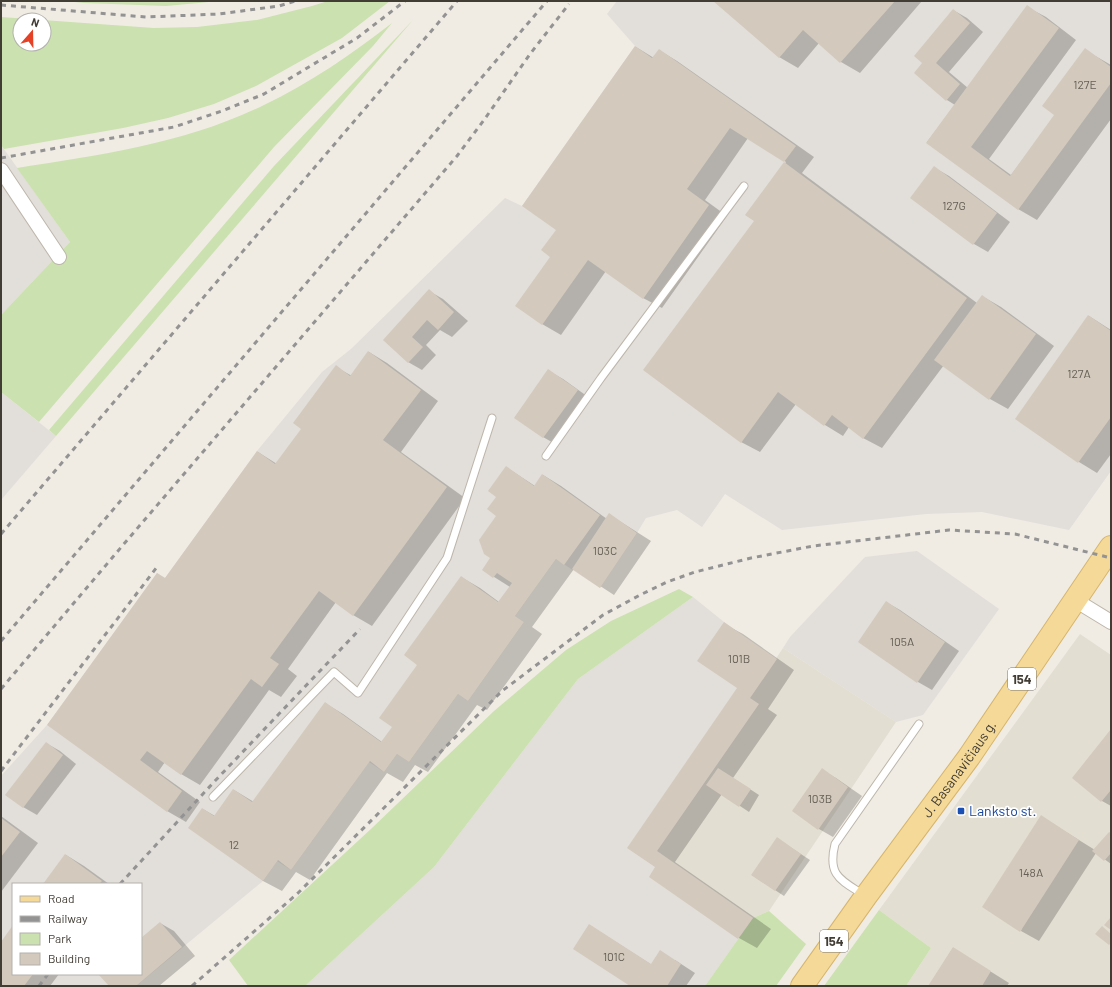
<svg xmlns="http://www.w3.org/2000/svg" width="1112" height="987" font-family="Barlow,sans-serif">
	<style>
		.residential { fill: #e3ded2 }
		.industrial { fill: #e2ded9; fill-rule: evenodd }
		.green { fill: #cbe1b0; fill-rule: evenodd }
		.shadow { fill: #0003 }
		.building { fill: #d3cabd }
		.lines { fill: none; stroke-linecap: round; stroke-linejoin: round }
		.lane-casing { stroke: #bdb6ab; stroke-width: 9 }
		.street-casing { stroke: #bdb6ab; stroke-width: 16 }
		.primary-casing { stroke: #d7b56b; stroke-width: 24 }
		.lane { stroke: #fff; stroke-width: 7 }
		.street { stroke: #fff; stroke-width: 14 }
		.primary { stroke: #f4d999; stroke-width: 22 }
		.rail { stroke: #939393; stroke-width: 3; stroke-dasharray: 5 5; stroke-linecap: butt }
		.transit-dot { fill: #1a4fb4; stroke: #fff; stroke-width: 1.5 }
		.labels { text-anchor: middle; stroke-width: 3.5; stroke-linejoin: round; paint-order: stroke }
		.number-label { font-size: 12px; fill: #666056 }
		.shield { fill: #fff; stroke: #7a7671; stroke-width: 1 }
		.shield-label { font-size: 13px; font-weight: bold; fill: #413c34 }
		.street-label { font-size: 14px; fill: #413c34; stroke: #fff }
		.transit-label { font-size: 14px; fill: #164399; stroke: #fff; text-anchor: start }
	</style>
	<rect width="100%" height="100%" fill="#f0ece4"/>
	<!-- residential -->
	<g class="residential">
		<path d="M1080 634 1111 655V986H906L931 948 879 910Z"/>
		<path d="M783 648 896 722 769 911 753 918 657 851 758 704 750 698Z"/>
	</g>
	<!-- industrial -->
	<g class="industrial">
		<path d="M617 1H1111V471L1069 530 982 512 926 514 782 530 725 494 702 527 677 510 646 518 637 533 600 588 556 559 515 616 524 622 468 701 458 694 409 762 397 754 384 772 369 762 291 870 277 861 263 881 136 986H1V776L47 725 157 573 165 578 257 451 322 372 351 349 505 198 522 206 635 46 607 14ZM13 884H141V974H13Z"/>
		<path d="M1 145 70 242 1 315Z"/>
		<path d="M1 392 56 436 1 500Z"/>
		<path d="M917 551 999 609 923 715 896 722 783 648 790 637 865 557Z"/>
		<path d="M693 597 724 622 777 659 750 697 759 704 657 851 753 918 705 986H305L434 867 578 679Z"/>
	</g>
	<!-- green -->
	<g class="green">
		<path d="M64 1H220L166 6 84 3Z"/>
		<path d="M328 1H390L342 38 256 86 214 104 168 118 123 128 4 149 1 145V17L154 28 197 27 257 20 312 6ZM20 20H44V44H20Z"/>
		<path d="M413 20 56 436 49 430 274 166Z"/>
		<path d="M392 23 373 46 274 147 39 422 1 392V315L70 242 17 168C101 155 187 143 264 105 310 83 352 54 392 23Z"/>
		<path d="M679 589 693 597 578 679 434 867 305 986H248L229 960 372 828 494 711 566 650 611 621Z"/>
		<path d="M879 910 931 948 906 986H824Z"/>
		<path d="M769 911 806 944 776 986H705L753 918Z"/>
	</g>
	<!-- shadow -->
	<g class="shadow">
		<path d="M715 1H922L860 73 841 62 819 43 798 68 779 57Z"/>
		<path d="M1027 7 1046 17 1076 40 989 159 1011 175 1056 115 1085 50 1111 65V119L1037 220 1018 209 927 142 955 105 947 100 924 63 953 10 967 18 983 32 949 72 968 88Z"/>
		<path d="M636 47 654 58 659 50 677 61 814 157 802 173 977 303 982 296 1001 307 1054 346 1008 409 990 399 944 365 882 448 863 438 849 427 843 436 825 425 796 404 760 452 741 442 755 221 746 215 786 162 748 138 705 200 727 216 662 308 643 298 606 271 561 335 542 324 551 257 557 229Z"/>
		<path d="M935 168 949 176 1010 222 988 252 974 244 912 198Z"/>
		<path d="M429 291 443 299 468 321 452 337 440 330 426 345 436 355 422 370 408 362 384 340Z"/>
		<path d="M1089 316 1111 330V454L1097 473 1079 462 1017 419Z"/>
		<path d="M369 352 387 363 438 401 401 452 465 498 372 626 353 615 336 602 288 669 297 676 281 697 269 690 200 785 181 774 165 762 158 772 200 802 186 822 167 811 48 724 166 579 258 452 277 464 302 429 336 367 352 376Z"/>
		<path d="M549 371 563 379 591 399 557 445 543 437 515 417Z"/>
		<path d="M506 467 535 486 543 475 561 486 607 519 610 515 651 541 614 595 574 569 532 627 542 634 487 710 477 705 428 772 415 765 403 782 387 773 310 880 296 872 282 891 263 881 203 809 215 816 234 790 254 802 325 703 343 714 382 742 393 727 419 664 461 577 480 588 499 602 510 587 483 570 492 558 498 516 497 496Z"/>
		<path d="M886 602 900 610 959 651 932 690 918 682Z"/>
		<path d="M724 624 743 634 794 670 768 709 777 715 733 778 759 795 749 812 722 794 675 862 771 929 757 948 739 938 650 876 656 867 628 848 739 688Z"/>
		<path d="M1111 730V806L1102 801 1073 778Z"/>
		<path d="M46 743 60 751 76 764 37 815 23 807Z"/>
		<path d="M822 770 836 778 862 796 833 837 819 829Z"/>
		<path d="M1 816 38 843 1 892Z"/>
		<path d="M1042 817 1095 850 1111 834V864L1096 853 1039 941 1021 931Z"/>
		<path d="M778 839 810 860 784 896 752 875Z"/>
		<path d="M66 855 84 866 109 884H45Z"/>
		<path d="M160 923 174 931 195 956 159 986H110L100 974H141V939Z"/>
		<path d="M589 925 652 965 675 960 695 973 686 986H632Z"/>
		<path d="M13 927V974H59L50 986H1V943Z"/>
		<path d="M953 948 1009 983 1007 986H929Z"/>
	</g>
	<!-- building -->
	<g class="building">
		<path d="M713 1H895L840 63 803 30 779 58Z"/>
		<path d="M1027 5 1059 28 971 147 1010 176 1054 115 1042 106 1085 48 1111 67V83L1018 210 926 143Z"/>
		<path d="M953 9 970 23 936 63 960 84 946 101 914 73 922 63 914 56Z"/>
		<path d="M635 46 652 58 659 49 796 146 784 162 967 298 863 439 832 415 824 426 778 392 741 443 643 370 754 221 745 215 784 162 730 128 687 189 709 205 643 299 588 260 542 325 515 306 550 257 541 250 556 230 522 206Z"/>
		<path d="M934 166 997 213 973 245 910 198Z"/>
		<path d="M429 289 454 312 438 330 427 320 412 337 423 347 408 363 383 340Z"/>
		<path d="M982 295 1036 334 989 400 934 360Z"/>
		<path d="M1088 315 1111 331V417L1078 463 1015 419Z"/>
		<path d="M368 351 421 390 383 440 447 487 353 616 319 591 270 658 279 664 262 687 251 679 181 775 147 751 140 760 182 791 167 812 47 725 157 573 165 578 257 451 275 464 301 429 293 423 336 365 350 376Z"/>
		<path d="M548 369 578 390 543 438 514 418Z"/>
		<path d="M506 466 534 486 542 474 600 515 564 565 556 559 515 616 524 622 468 701 458 694 409 762 397 754 384 772 370 761 291 870 278 860 263 881 188 828 202 808 214 816 233 789 252 802 325 702 381 742 392 727 379 718 417 665 404 655 461 576 498 602 512 583 497 573 493 578 482 570 490 558 484 554 479 540 496 516 487 509 496 497 488 491Z"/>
		<path d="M609 513 637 533 600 588 572 569Z"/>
		<path d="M886 601 945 642 917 683 858 642Z"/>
		<path d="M724 622 777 659 750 698 759 704 657 851 753 918 738 939 649 877 655 867 627 848 737 688 697 661Z"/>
		<path d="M1111 729V790L1101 802 1072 778Z"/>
		<path d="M46 742 63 755 23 808 5 795Z"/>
		<path d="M718 768 751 789 739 807 706 785Z"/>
		<path d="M822 768 848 787 818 830 792 811Z"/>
		<path d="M1041 815 1079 840 1020 932 982 907Z"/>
		<path d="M1 818 20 832 1 857Z"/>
		<path d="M1109 832 1111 833V853L1104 861 1092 851Z"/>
		<path d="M777 837 801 854 775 891 751 875Z"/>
		<path d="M65 854 102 881 99 884H43Z"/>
		<path d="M1111 917V930L1104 925Z"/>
		<path d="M160 922 182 947 136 986H109L98 974H141V938Z"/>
		<path d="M589 924 651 964 660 950 681 964 667 986H630L573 949Z"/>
		<path d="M13 925V974H33L24 986H1V942Z"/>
		<path d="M1102 926 1111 934V943L1109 945 1095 934Z"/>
		<path d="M953 947 991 971 982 986H928Z"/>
	</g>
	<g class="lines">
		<defs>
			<g id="lane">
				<path d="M546 456 601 378 744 186"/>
				<path d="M213 797 334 672 358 693 447 558 492 418"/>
				<path d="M864 895C841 880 827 876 835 844L919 724"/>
			</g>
			<g id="street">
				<path d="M1 170 59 257"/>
				<path d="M1075 600 1111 622"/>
			</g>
			<g id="primary">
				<path id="s1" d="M802 986 866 896 969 757 1111 547"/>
			</g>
		</defs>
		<!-- lane casing -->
		<use href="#lane" class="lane-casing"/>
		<!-- street casing -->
		<use href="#street" class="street-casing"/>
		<!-- primary casing -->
		<use href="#primary" class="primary-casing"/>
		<!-- lane -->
		<use href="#lane" class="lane"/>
		<!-- street -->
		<use href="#street" class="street"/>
		<!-- primary -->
		<use href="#primary" class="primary"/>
		<!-- rail -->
		<g class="rail">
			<path d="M1 5 146 17 219 14 279 6 295 1"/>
			<path d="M1 158 174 127 222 111 264 94 357 38 405 1"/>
			<path d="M1 534 457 1"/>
			<path d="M1 641 547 1"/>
			<path d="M1 689 123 545 457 156 484 120 530 54 569 4"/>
			<path d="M1 771 157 567"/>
			<path d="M120 884 213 783 360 629"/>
			<path d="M39 986 48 974"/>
			<path d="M192 986 298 893 502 691 603 615 642 594 667 582 695 572 751 558 813 546 949 530 1015 534 1111 558"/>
		</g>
	</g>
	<!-- markers -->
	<rect class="transit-dot" x="957" y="807" width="8" height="8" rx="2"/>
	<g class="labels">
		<!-- number labels -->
		<g class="number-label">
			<text x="1085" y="89">127E</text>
			<text x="954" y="210">127G</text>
			<text x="1079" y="378">127A</text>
			<text x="605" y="555">103C</text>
			<text x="902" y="646">105A</text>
			<text x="739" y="663">101B</text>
			<text x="820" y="803">103B</text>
			<text x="234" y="849">12</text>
			<text x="1031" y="877">148A</text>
			<text x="614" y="961">101C</text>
		</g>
		<!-- shield labels -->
		<g class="shield">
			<rect x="1008" y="668" width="28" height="22" rx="3"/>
			<rect x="820" y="930" width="28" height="22" rx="3"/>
		</g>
		<g class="shield-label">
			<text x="1022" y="684">154</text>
			<text x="834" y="946">154</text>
		</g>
		<!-- street labels -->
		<g class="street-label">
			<text dy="5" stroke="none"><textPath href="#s1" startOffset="268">J. Basanavičiaus g.</textPath></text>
		</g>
		<!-- transit labels -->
		<g class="transit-label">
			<text x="969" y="816">Lanksto st.</text>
		</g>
	</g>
	<!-- border -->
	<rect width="1112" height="987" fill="none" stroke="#413c34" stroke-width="4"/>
	<!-- legend -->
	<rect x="12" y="883" width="130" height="92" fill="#ffffff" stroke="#b3b1ae"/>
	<rect x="20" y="896" width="20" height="6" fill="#f4d999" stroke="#b3b1ae"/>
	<text x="48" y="903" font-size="12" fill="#413c34">Road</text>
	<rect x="20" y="916" width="20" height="6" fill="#939393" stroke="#b3b1ae"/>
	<text x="48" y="923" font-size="12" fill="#413c34">Railway</text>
	<rect x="20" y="933" width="20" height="12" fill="#cbe1b0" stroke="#b3b1ae"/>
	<text x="48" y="943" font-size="12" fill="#413c34">Park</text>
	<rect x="20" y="953" width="20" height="12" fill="#d3cabd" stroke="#b3b1ae"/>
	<text x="48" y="963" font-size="12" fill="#413c34">Building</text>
	<!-- north arrow -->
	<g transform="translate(32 32) rotate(20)"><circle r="19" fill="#ffffff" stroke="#b3b1ae"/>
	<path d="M0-3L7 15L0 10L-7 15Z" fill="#e44126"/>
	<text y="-6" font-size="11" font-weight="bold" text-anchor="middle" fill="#413c34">N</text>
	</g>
</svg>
